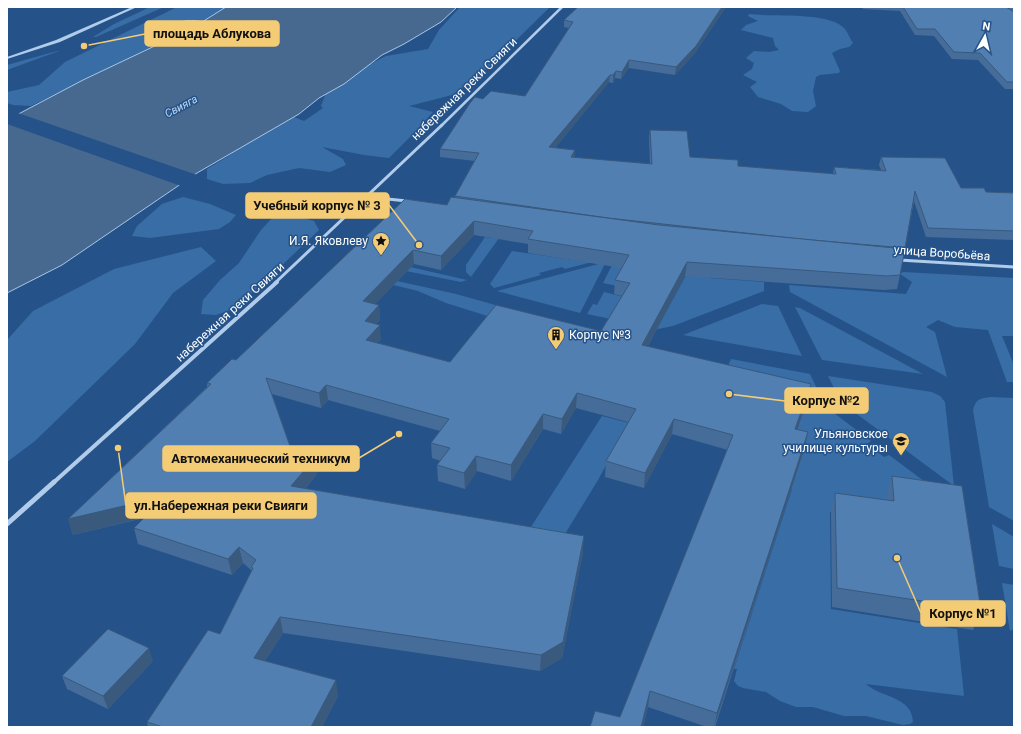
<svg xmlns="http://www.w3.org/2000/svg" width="1021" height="734" font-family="Roboto,sans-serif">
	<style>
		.green { fill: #396da6 }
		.water { fill: #48698f; stroke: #a5c7ea }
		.pier { fill: #255389 }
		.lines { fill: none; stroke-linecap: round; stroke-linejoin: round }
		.minor-far3 { stroke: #b1ccea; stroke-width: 2.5 }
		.minor-far2 { stroke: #b1ccea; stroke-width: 3 }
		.minor-far1 { stroke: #b1ccea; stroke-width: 4 }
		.minor { stroke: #b1ccea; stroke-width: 5 }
		.tertiary { fill: #b1ccea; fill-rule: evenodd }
		.wall { fill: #466d99; fill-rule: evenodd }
		.shaded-wall { fill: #39597d }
		.building { fill: #517fb2; stroke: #39597d; fill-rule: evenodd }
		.labels { text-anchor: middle; stroke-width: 3; stroke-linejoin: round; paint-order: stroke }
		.far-water-label { font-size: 11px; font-style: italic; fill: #bdd6f1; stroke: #255389 }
		.street-label { font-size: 12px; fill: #fff; stroke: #255389 }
		.poi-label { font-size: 12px; fill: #fff; stroke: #255389; text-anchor: end }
		.leader { fill: none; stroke: #f4cc75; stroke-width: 1.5 }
		.callout-dot { fill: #f4cc75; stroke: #255389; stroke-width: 1.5 }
		.callout { fill: #f4cc75; stroke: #f4cc75; stroke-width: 1.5 }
		.callout-label { font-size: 13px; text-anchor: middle; font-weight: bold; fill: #111 }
	</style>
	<rect width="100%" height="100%" fill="#255389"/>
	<!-- green -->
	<g class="green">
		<path d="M150 7H164L96 37H93L114 24Z"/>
		<path d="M177 7H226L202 22 190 19 180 33 31 106 13 105 7 103V92L39 85 65 62Z"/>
		<path d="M460 7H550L488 68 452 95 409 106 433 112 413 134 389 158 364 155 322 147 343 159 346 165 330 172 299 168 267 175 250 183 223 184 207 179V169L230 155 249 135 266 127 294 117 304 121 323 108 321 106 329 85 386 56 428 49 439 30Z"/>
		<path d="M749 14C771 17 831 11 845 29 848 33 850 39 853 43L849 47 840 49 832 53 840 71 839 73 820 75 816 77 813 91 816 106 808 112 792 111 781 104 758 97 750 87 757 82 743 75 752 69 754 63 746 58 754 51 769 52 779 50 775 46 773 38 741 30 746 25 758 21 748 16Z"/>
		<path d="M57 51H59L7 70V65Z"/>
		<path d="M183 197 210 204 236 215 230 222 219 229 150 238 132 236 137 226 162 204Z"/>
		<path d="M289 214 314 221 319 230 257 289 230 310 216 315 201 314 203 300 220 280 239 263 261 230 273 217Z"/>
		<path d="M498 226 507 227 471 277 466 272V265L485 237 490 238Z"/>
		<path d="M591 240 596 261 565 269 562 267 539 273 541 275 494 288 490 284 512 251 580 261Z"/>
		<path d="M201 247 216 261 173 293 135 344 35 441 7 462V340L33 311 114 269Z"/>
		<path d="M697 255 711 257 710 278 764 282V291L673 326 658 329 587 314 593 304 597 305 604 292 628 298 616 318 658 327Z"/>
		<path d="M362 256 467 280 461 282 356 261Z"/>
		<path d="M606 262 580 313 497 291Z"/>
		<path d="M612 265 643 269 632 289 603 283Z"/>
		<path d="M347 270 456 294 506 308 497 319 446 303 418 291 344 273Z"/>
		<path d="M903 272 1014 278V336H1002L1014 365V382H1007L988 330 955 327 938 320 926 327 935 332 947 377 790 292 789 285 906 294 912 282 900 274Z"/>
		<path d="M762 304 778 306 802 356 683 335Z"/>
		<path d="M795 307 800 308 923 374 822 360Z"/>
		<path d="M731 359 810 374 820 395 725 373Z"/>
		<path d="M828 376 932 392 940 396 945 402 954 486 846 406 839 398Z"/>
		<path d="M991 397 1014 398V521L989 507 973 410C976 399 980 398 991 397Z"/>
		<path d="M807 400 822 404 871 441 867 444 884 457 889 455 956 505 887 495 888 516 873 518 830 512 831 609 957 629 964 696 866 684C881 698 912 696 913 722L910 724 903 725 866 716H844L813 707H796L780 701 766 692 743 688 738 686 734 681 737 669H734L792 489 778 485Z"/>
		<path d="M602 416 629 423 598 480 557 547 522 541Z"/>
		<path d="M992 524 1014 537V569L999 566Z"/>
		<path d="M1002 583 1014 585V629L1010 631Z"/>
	</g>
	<!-- water -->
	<path class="water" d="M226 7H457L441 22 404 44 382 55 344 84 319 98 299 114 197 173 62 265 7 293V120L83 80 180 34 173 30C180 19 191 19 202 22Z"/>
	<!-- pier -->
	<path class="pier" d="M18 113 197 175 181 186 7 124V118Z"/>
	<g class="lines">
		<!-- minor-far3 -->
		<path class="minor-far3" d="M441 126 562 7"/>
		<!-- minor-far2 -->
		<g class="minor-far2">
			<path d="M368 197 407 201"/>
			<path d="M899 260 1014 267"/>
			<path d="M275 283 442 125"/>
		</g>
		<!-- minor-far1 -->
		<path class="minor-far1" d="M53 483 277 282"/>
		<!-- minor -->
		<path class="minor" d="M7 524 54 482"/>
		<!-- tertiary -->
		<path class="tertiary" d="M132 7H137L60 42 7 59V57L56 40Z"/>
	</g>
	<!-- wall -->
	<g class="wall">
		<path d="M578 7H726L695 53 675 75 629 68 621 79 615 78 613 83 609 82 555 148 575 158 650 164 649 138 650 130 690 157 738 166 833 174 834 167 881 170 879 165 881 157 961 188 986 192 1014 193V240L926 237 914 201 900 275 897 289 884 290 685 276 648 346 808 399 797 429 805 447 715 727H707L648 707 643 727H590L620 717 728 450 672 434 644 488 605 477 606 461 628 422 576 408 561 434 543 429 511 481 477 471 465 489 438 481 437 465 441 461 432 458 431 443 440 431 328 400 321 408 272 394 292 452 317 474 305 489 583 552 562 658 540 671 283 633 265 661 338 696 322 727H148L147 722 220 634 252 571 251 570 243 563 232 575 138 544 134 528 144 518 73 535 68 519 207 387V383L236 360 447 205 455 198V196L475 161 440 157V149L483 99 525 96 569 28 564 27V20ZM474 235 528 244V253L622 268 615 280 614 294 622 296 601 331 450 362 378 343 381 339 376 324 380 320 379 305 375 304 414 264 441 270Z"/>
		<path d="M862 7H1014V89H1005L978 60 952 59 934 36 915 35 900 11 863 9Z"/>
		<path d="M892 476 981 610 973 630 832 607 831 512 835 493 887 500V495Z"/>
		<path d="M153 661 108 709 67 689 62 676Z"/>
	</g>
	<!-- shaded-wall -->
	<g class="shaded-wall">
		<path d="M722 7H726L695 53 675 75 676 67Z"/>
		<path d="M629 60V68L621 79 622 72Z"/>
		<path d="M616 71 615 78 613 83V75Z"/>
		<path d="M610 75 609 82 549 155V147Z"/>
		<path d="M575 150V158L571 157Z"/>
		<path d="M474 221V235L441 270V256Z"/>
		<path d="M413 250 414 264 364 316 363 301Z"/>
		<path d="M687 262 685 276 641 359 642 345Z"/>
		<path d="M379 305 380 320 366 336 365 321Z"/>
		<path d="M380 325 381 339 368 355 366 340Z"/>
		<path d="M811 384 808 399 792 444 795 429Z"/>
		<path d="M326 385 328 400 321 408 319 393Z"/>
		<path d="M577 393 576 408 561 434 562 419Z"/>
		<path d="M543 414V429L511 481V465Z"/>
		<path d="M674 419 672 434 644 488 645 473Z"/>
		<path d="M808 432 805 447 714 727 717 713Z"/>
		<path d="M476 456 477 471 465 489 464 473Z"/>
		<path d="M314 459 317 474 294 502 291 486Z"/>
		<path d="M166 496 170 511 73 535 68 519Z"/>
		<path d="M584 536 583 552 562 658 540 671 541 655Z"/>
		<path d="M239 547 243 563 232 575 228 559Z"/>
		<path d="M280 617 283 633 257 674 254 658Z"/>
		<path d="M149 648 153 661 108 709 103 696Z"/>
		<path d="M336 680 338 696 322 727H311Z"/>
		<path d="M650 691 648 707 643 727H641Z"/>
	</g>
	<!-- building -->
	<g class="building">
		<path d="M578 7H722L696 46 676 67 629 60 622 72 616 71 613 75H610L549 147 575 150 571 157 652 164 650 130 687 131 690 157 738 160V166L836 174 834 167 886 171 881 157 945 158 961 188H984L986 192 1014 193V231L928 228 915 191 905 248 800 239 608 218 455 196 479 153 440 149 470 103 475 97 483 99 491 91 525 96 573 22 564 20Z"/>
		<path d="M903 7H1006L1014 12V82H1007L980 53 954 52 935 29H917Z"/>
		<path d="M451 197 659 225 905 249 900 275 887 276 687 262 642 345 811 384 795 429 808 432 717 713 650 691 641 727H590L595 711 620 717 733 435 674 419 645 473 606 461 636 409 577 393 562 419 543 414 511 465 476 456 464 473 437 465 450 448 431 443 449 419 326 385 319 393 266 378 292 452 314 459 291 486 584 536 563 642 541 655 280 617 254 658 336 680 311 727H163L147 722 208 630 220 634 253 568 251 567 256 560 239 547 228 559 134 528 166 496 68 519 211 384 207 383 232 359 236 360 405 199 447 205ZM474 221 533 231 528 239 629 255 615 280 630 283 601 331 496 305 450 362 366 340 380 325 365 321 379 305 363 301 413 250 441 256Z"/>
		<path d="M892 476 962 486 981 610 837 588 835 493 894 501Z"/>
		<path d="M108 629 149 648 103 696 62 676Z"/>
	</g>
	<!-- icons -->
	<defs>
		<symbol id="sight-pin" viewBox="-11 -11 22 30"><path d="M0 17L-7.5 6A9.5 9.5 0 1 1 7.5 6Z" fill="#f4cc75" stroke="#255389"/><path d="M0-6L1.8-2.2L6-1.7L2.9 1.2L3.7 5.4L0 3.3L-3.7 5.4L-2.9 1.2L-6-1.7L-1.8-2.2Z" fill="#111"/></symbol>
		<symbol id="building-pin" viewBox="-11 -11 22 30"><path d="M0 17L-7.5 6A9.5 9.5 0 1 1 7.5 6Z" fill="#f4cc75" stroke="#255389"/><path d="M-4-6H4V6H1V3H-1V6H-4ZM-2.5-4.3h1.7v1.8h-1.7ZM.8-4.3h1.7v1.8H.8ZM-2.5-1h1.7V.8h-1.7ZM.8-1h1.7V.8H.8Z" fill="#111"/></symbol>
		<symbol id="university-pin" viewBox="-11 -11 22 30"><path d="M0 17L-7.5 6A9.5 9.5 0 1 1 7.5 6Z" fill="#f4cc75" stroke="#255389"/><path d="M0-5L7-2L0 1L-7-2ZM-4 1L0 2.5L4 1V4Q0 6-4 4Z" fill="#111"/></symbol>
	</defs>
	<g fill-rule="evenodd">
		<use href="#sight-pin" x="371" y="231" width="20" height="27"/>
		<use href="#building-pin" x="546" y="325" width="20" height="27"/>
		<use href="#university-pin" x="891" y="431" width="20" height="27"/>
	</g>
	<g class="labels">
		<!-- far-water labels -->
		<g class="far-water-label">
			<text transform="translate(181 106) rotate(-28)" y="4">Свияга</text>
		</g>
		<!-- street labels -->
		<g class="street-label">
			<text transform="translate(464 89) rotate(-44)" y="4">набережная реки Свияги</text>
			<text transform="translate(942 253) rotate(4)" y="4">улица Воробьёва</text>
			<text transform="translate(230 312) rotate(-42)" y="4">набережная реки Свияги</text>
		</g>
		<!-- poi labels -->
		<g class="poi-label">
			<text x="368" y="245">И.Я. Яковлеву</text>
			<text x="569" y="339" text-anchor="start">Корпус №3</text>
			<text x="888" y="438">Ульяновское<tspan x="888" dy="14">училище культуры</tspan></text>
		</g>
	</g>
	<!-- callouts -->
	<path class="leader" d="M84 46L145 34M419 245L389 205M729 394L785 401M399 434L359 458M118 448L126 506M897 558L921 613"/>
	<g class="callout-dot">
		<circle cx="84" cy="46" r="4"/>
		<circle cx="419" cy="245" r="4"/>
		<circle cx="729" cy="394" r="4"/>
		<circle cx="399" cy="434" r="4"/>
		<circle cx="118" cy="448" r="4"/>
		<circle cx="897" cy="558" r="4"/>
	</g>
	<g class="callout">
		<rect x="145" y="21" width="134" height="25" rx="4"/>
		<rect x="246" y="193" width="143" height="25" rx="4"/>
		<rect x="785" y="388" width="83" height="25" rx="4"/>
		<rect x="163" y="446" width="196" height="25" rx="4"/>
		<rect x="126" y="493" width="190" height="25" rx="4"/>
		<rect x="921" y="601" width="84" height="25" rx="4"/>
	</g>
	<g class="callout-label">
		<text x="212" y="38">площадь Аблукова</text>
		<text x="317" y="210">Учебный корпус № 3</text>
		<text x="826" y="405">Корпус №2</text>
		<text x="261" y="463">Автомеханический техникум</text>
		<text x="221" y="510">ул.Набережная реки Свияги</text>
		<text x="963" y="618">Корпус №1</text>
	</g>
	<!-- border -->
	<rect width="1021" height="734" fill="none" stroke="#ffffff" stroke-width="16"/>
	<!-- north arrow -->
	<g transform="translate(985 36) rotate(8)" stroke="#255389" stroke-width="3" paint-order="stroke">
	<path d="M0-3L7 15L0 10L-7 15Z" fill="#ffffff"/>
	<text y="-6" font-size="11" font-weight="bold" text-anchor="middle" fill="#ffffff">N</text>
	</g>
</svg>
